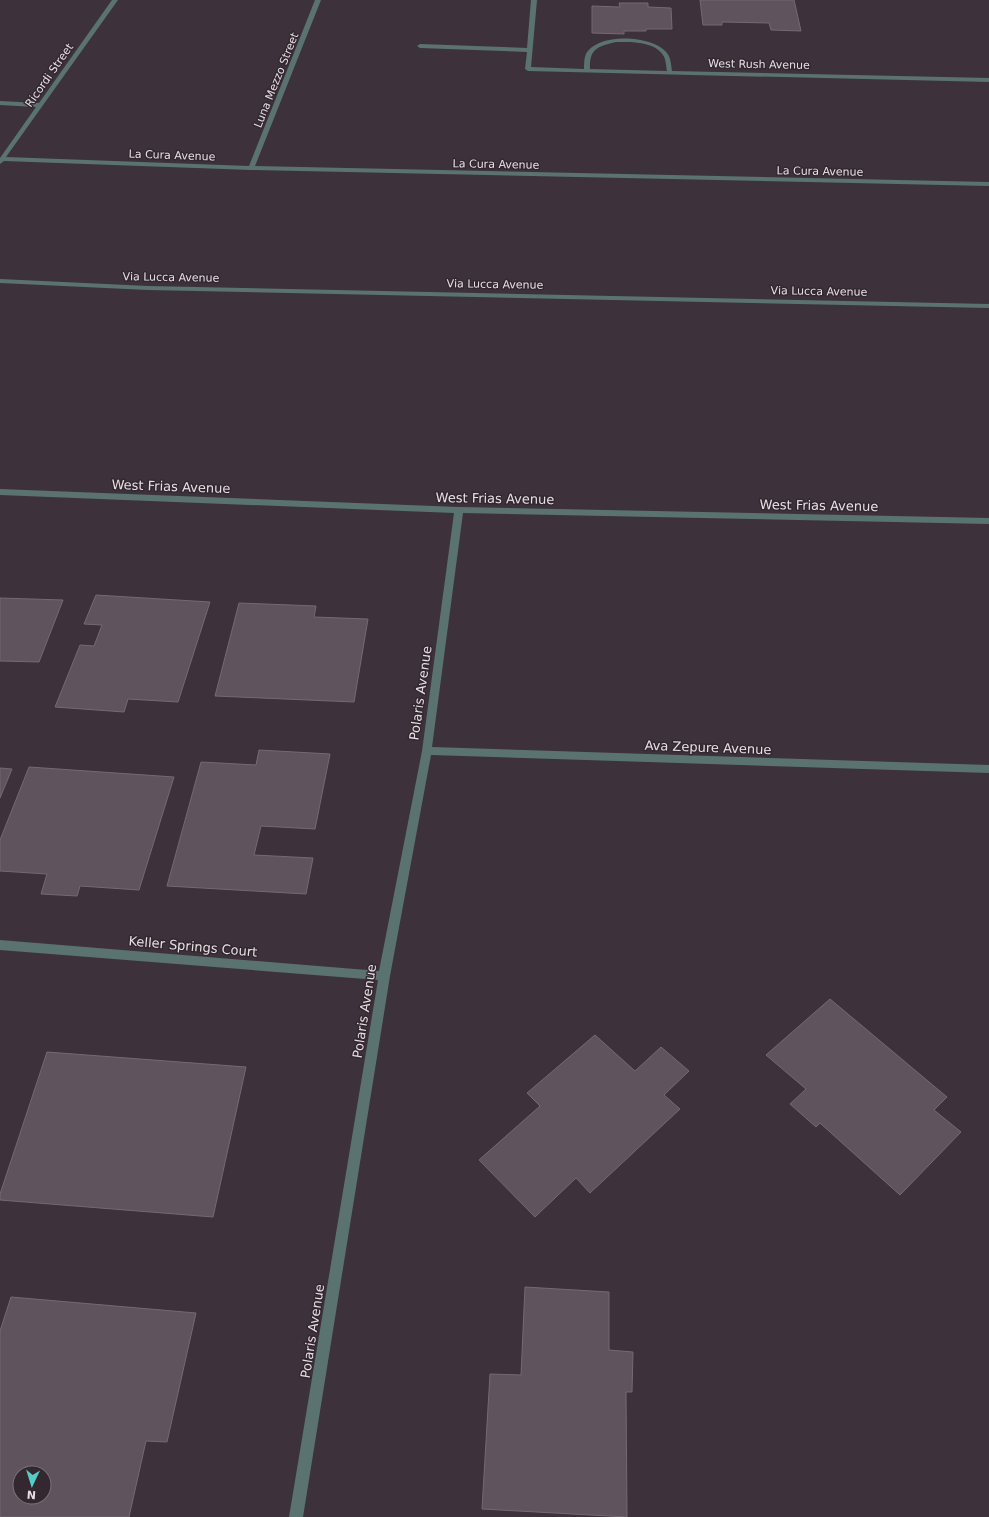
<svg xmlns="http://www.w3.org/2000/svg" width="989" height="1517" font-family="'DejaVu Sans',sans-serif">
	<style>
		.building { fill: #5f545d; stroke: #756972; fill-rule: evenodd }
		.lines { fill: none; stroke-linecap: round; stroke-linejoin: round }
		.minor { fill: #5a7371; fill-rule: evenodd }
		.labels { text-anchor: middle; stroke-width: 3; stroke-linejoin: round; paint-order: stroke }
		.far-street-label { font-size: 11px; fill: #e6dfe4; stroke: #332830 }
		.street-label { font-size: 13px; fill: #e6dfe4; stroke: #332830 }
	</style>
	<rect width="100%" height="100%" fill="#3d323b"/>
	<!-- building -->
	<g class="building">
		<path d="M700 0H794L801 31 771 30 769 23 722 22V25H703Z"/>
		<path d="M619 3H648V7L671 8 672 29H646V31H624V34L592 33V6L620 7Z"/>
		<path d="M96 595 210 602 178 702 128 699 124 712 55 707 80 645 94 646 102 625 84 624Z"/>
		<path d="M0 598 63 600 39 662 0 661Z"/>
		<path d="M239 603 316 606 314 617 368 619 354 702 215 696Z"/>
		<path d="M259 750 330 754 315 829 261 826 254 855 313 858 306 894 167 886 201 762 256 765Z"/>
		<path d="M29 767 174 777 139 890 80 886 77 896 41 894 47 874 0 871V840Z"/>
		<path d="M0 768 12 769 0 798Z"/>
		<path d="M830 999 947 1097 934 1110 961 1132 900 1195 820 1123 816 1127 790 1104 806 1089 766 1055Z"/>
		<path d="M595 1035 635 1071 661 1047 689 1071 664 1095 680 1109 590 1193 576 1178 535 1217 479 1160 540 1106 527 1093Z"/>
		<path d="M47 1052 246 1067 213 1217 0 1200V1194Z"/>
		<path d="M525 1287 609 1292V1350L633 1352 632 1392H626L627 1517 482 1509 490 1374 521 1375Z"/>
		<path d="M11 1297 196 1313 167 1442 146 1441 129 1517H0V1331ZM20 1473H44V1497H20Z"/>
	</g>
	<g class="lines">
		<!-- minor -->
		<g class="minor">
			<path d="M112 0H118L6 157 249 166 315 0H321L255 166 989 182V186L251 170 4 161 0 164V158L36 107 0 105V101L39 103Z"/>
			<path d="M531 0H537L531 67 584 69C584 64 584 58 586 54 598 32 653 35 667 53 671 58 671 65 672 71L989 78V82L528 71 525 69 527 52 420 48 417 46 420 44 527 48ZM616 42C630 42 654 41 663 55 666 59 666 66 667 71L590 69C589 49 598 46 616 42Z"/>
			<path d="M0 279 148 286 989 304V308L148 290 0 283Z"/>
			<path d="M0 489 459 507 989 518V524L463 513 432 747 989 765V773L431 755 390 976 303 1517H289L378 980 0 950V940L379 971 422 751 454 513 0 495Z"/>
		</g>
	</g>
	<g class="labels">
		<!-- far-street labels -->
		<g class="far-street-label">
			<text transform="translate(759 64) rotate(1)" y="4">West Rush Avenue</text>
			<text transform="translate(49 75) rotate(-55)" y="4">Ricordi Street</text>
			<text transform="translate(276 80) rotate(-68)" y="4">Luna Mezzo Street</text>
			<text transform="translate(172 155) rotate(2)" y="4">La Cura Avenue</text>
			<text transform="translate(496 164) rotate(1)" y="4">La Cura Avenue</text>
			<text transform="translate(820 171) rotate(1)" y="4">La Cura Avenue</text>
			<text transform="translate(171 277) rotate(1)" y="4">Via Lucca Avenue</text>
			<text transform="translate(495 284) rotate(1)" y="4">Via Lucca Avenue</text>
			<text transform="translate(819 291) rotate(1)" y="4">Via Lucca Avenue</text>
		</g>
		<!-- street labels -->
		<g class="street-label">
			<text transform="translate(171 486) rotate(2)" y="5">West Frias Avenue</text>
			<text transform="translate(495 498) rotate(1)" y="5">West Frias Avenue</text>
			<text transform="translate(819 505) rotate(1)" y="5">West Frias Avenue</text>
			<text transform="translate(420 693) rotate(-82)" y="5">Polaris Avenue</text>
			<text transform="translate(708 747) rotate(2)" y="5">Ava Zepure Avenue</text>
			<text transform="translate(193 946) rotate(5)" y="5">Keller Springs Court</text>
			<text transform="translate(364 1011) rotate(-81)" y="5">Polaris Avenue</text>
			<text transform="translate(312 1331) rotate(-81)" y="5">Polaris Avenue</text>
		</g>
	</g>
	<!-- north arrow -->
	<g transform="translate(32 1485) rotate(184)"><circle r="19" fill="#332830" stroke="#7b7178"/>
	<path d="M0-3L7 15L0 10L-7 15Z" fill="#54cdc7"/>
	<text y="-6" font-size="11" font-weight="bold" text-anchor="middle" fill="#e6dfe4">N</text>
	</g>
</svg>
